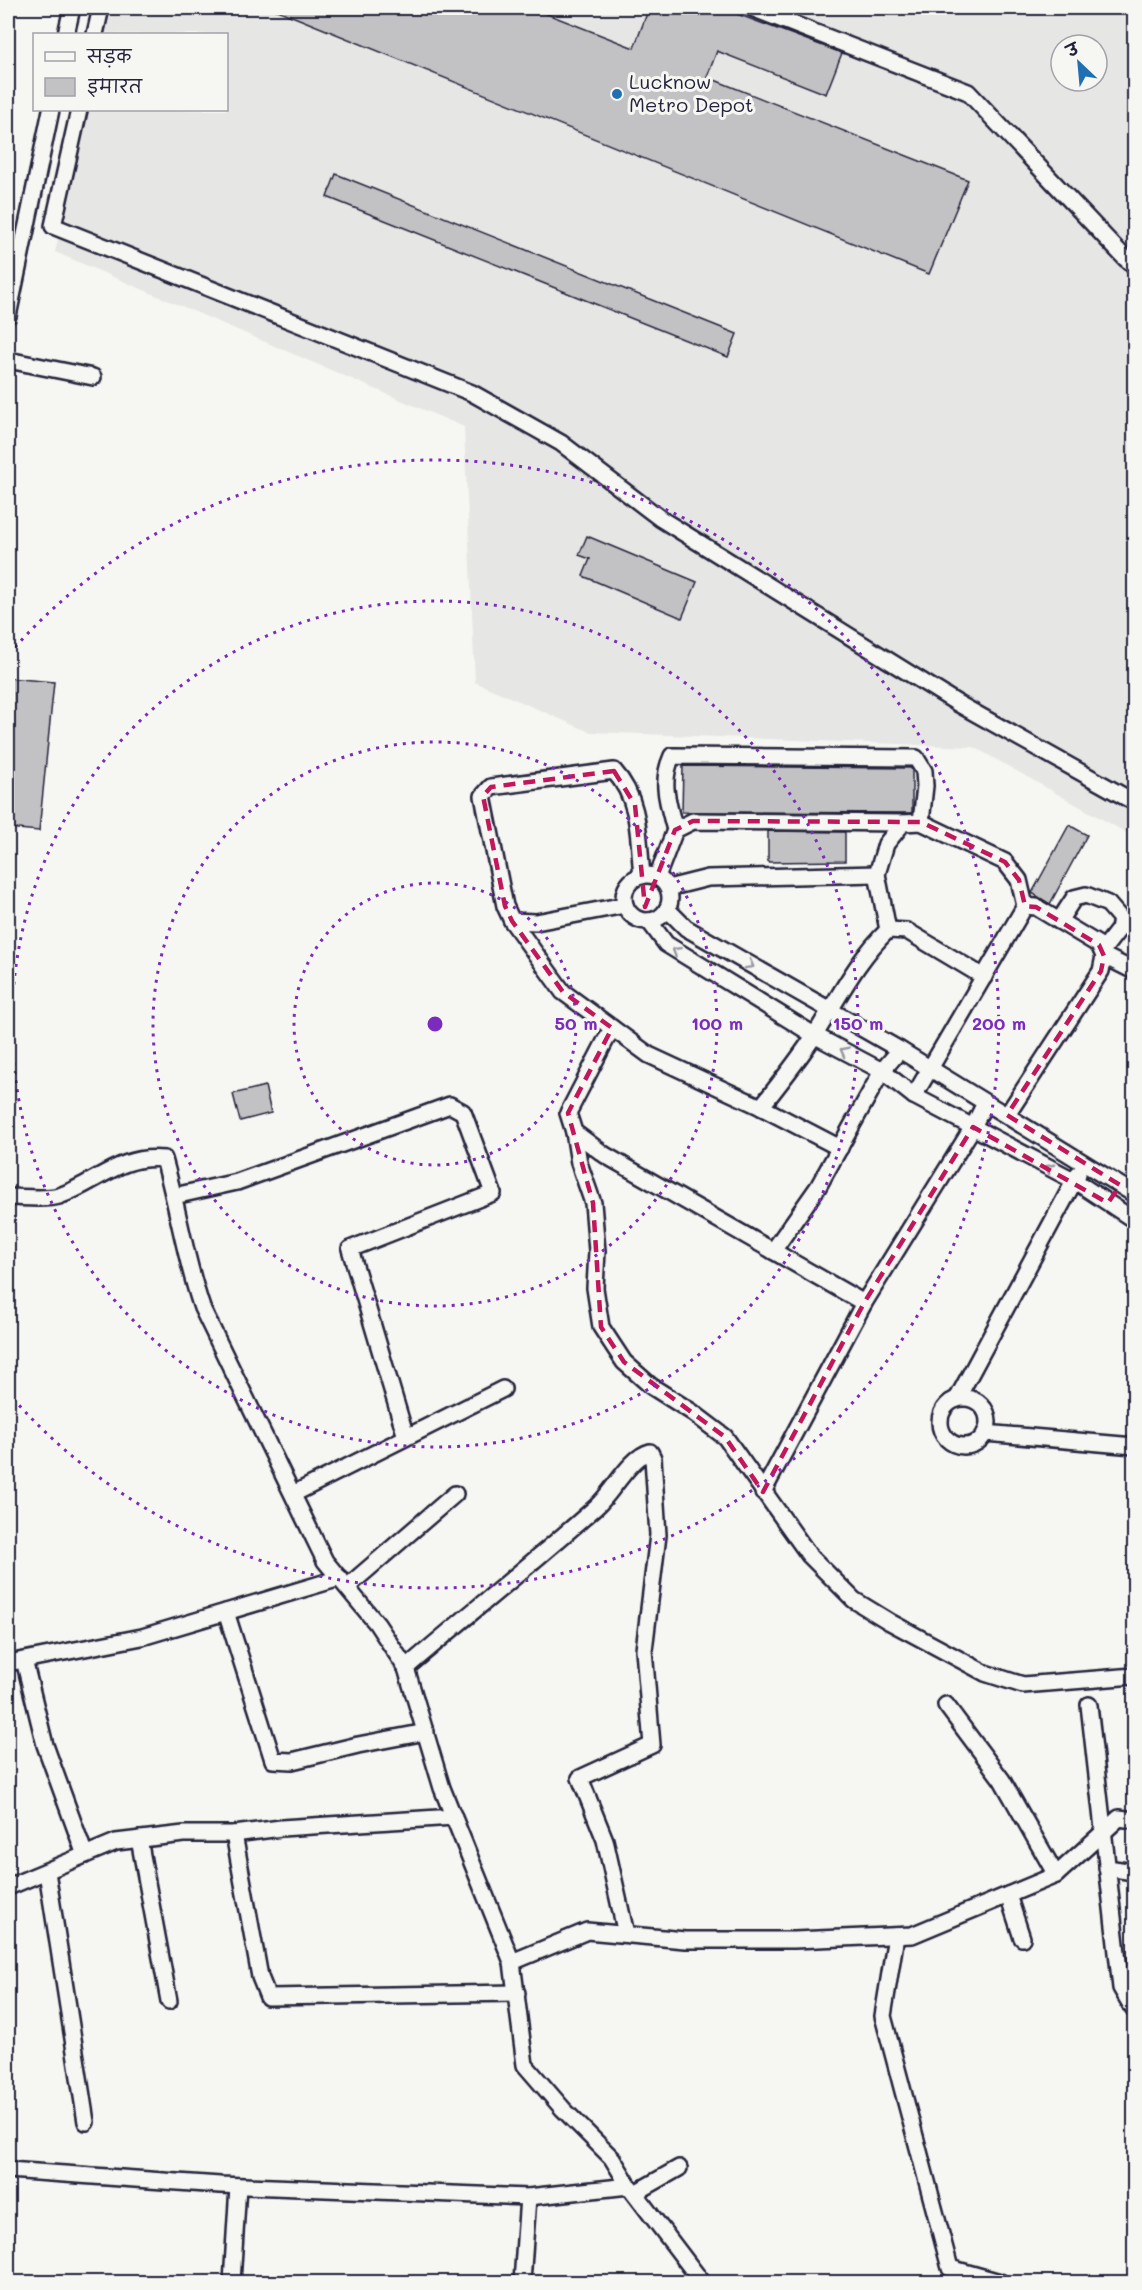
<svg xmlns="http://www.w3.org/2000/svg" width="1142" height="2290" font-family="Mali,'Playpen Sans Deva',sans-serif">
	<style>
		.built { fill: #e6e6e4; fill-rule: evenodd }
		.building { fill: #c2c2c4; stroke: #22223b; stroke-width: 1.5 }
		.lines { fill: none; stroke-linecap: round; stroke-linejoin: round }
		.street-casing { stroke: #22223b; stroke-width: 20 }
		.street { stroke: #f6f6f2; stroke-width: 15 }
		.oneway { stroke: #9797a0 }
		.marked { fill: none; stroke: #c2185b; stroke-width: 4.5; stroke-dasharray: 12 8; stroke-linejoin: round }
		.ring { fill: none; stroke: #7b2cbf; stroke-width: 3; stroke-dasharray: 3 6 }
		.poi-dot { fill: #1f6fb2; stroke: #f6f6f2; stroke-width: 2 }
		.labels { text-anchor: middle; stroke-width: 6; stroke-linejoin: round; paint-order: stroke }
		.poi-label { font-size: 20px; fill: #22223b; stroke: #f6f6f2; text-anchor: start }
		.centre { fill: #7b2cbf; stroke: #f6f6f2; stroke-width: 3 }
		.ring-label { font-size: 18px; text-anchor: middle; font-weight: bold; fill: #7b2cbf; stroke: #f6f6f2; stroke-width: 6; stroke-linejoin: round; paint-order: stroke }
	</style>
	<rect width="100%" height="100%" fill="#f6f6f2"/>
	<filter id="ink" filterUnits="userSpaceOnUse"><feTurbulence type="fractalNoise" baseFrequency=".0167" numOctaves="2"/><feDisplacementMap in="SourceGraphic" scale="12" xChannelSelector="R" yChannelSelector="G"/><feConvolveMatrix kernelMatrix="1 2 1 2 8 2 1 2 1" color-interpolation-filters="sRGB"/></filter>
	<g filter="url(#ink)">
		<!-- built -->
		<path class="built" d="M111 8H1134V837L974 747 590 732 475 682 464 427 55 252 88 110H226V34H105ZM1061 45H1097V81H1061Z"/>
		<!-- building -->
		<g class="building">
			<path d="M272 8H532L634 48 649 8H721L842 53 826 94 717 51 707 77 968 180 929 274Z"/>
			<path d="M336 174 737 334 728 357 327 197Z"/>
			<path d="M587 536 697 582 682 618 583 576 590 559 579 555Z"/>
			<path d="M8 678 54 682 39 831 8 828Z"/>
			<path d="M683 766 911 768 912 771V813L682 812Z"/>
			<path d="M1069 825 1087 835 1050 904 1032 893Z"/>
			<path d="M768 831 845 832V861L768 862Z"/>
			<path d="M265 1086 271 1113 240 1121 233 1094Z"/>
		</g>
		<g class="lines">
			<defs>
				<g id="street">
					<path d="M752 8 968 92 1125 258 1134 265"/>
					<path d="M66 34 72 8"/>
					<path d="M95 34 101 8"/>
					<path d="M79 110 53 226 472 393 561 443 661 519 957 703 1134 802"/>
					<path d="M8 316 51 110"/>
					<path d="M8 360 93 377"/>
					<path d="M675 830C668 803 660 782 672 756L916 758 924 771 925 786 921 822"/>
					<circle cx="647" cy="898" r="23"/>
					<path d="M657 877 675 830 693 821 903 823"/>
					<path d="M668 888 708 878 877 874"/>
					<path d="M625 905 536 922 512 921 505 906 483 796 491 787 614 771C641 801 638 837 642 876"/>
					<path d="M667 909 686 928 900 1050 1134 1194"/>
					<path d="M512 921 563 992 649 1055 761 1107 840 1148"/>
					<path d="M649 921 666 944 814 1035 882 1071 914 1096 1075 1181 1134 1220"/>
					<path d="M1059 921 1074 898 1086 895 1108 904 1121 919 1119 929 1102 951"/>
					<path d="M888 930 877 874 886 844 903 823 921 822 1005 862 1019 880 1025 906"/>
					<path d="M1104 956 1134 971"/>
					<path d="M612 1028 568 1113 574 1132 605 1155 864 1303 973 1127 985 1103"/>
					<path d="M914 1096 1025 906 1036 907 1099 945 1104 956 1101 971 1007 1115"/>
					<path d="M761 1107C780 1083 800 1058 816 1033 839 997 857 960 888 930L907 931 984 977"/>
					<path d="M574 1132 579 1163 593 1203 597 1251 595 1288 601 1327 624 1362 651 1386 692 1412 725 1437 809 1555 854 1600 890 1622 985 1673 1023 1685 1134 1676"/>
					<path d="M174 1196 237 1182 450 1105 463 1112 493 1193 350 1249 406 1437"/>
					<path d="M8 1197C22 1197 46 1200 59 1196 97 1183 120 1154 164 1159 178 1208 185 1259 202 1308L325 1561 377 1624 406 1668 442 1788 512 1962 525 2065 563 2109 612 2158 629 2186 702 2282"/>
					<path d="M773 1251 818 1187 882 1071 900 1050"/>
					<circle cx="964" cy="1422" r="24"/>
					<path d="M957 1399 1078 1174"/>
					<path d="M985 1433 1134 1446"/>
					<path d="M763 1492 864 1303"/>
					<path d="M293 1494 503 1389"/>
					<path d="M347 1587 455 1494"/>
					<path d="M226 1612 273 1760 292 1761 358 1745 426 1732"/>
					<path d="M24 1660 45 1745 85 1855"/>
					<path d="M8 1663 142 1637 340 1578"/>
					<path d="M406 1668C469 1614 534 1562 596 1507 612 1493 630 1457 650 1452L653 1458 658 1535 644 1650 652 1745 580 1778 605 1840 626 1934"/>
					<path d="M946 1705 1002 1780 1056 1875"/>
					<path d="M1089 1705 1121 1988 1134 2010"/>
					<path d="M234 1834 260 1977 268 1997 517 1993"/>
					<path d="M139 1839 169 2001"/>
					<path d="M1107 1868 1134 1872"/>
					<path d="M47 1872 86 2122"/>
					<path d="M8 1887 116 1842 184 1834H234L281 1828 454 1817"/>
					<path d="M1008 1895 1022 1938"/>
					<path d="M896 1936 883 2016 950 2268 1000 2282"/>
					<path d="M512 1962 587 1931 685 1940H794L912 1935 1056 1875 1119 1818 1134 1820"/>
					<path d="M8 2170 220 2185 528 2197 629 2186"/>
					<path d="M635 2193 679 2168"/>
					<path d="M232 2282 238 2186"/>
					<path d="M522 2282 528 2197"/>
				</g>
			</defs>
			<!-- street casing -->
			<use href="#street" class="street-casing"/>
			<!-- street -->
			<use href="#street" class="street"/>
		</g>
		<!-- one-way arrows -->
		<defs><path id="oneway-chevron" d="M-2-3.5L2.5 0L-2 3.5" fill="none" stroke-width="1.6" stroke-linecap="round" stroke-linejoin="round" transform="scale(1.5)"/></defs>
		<g class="oneway">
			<use href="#oneway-chevron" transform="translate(676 951) rotate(-148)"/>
			<use href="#oneway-chevron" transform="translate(750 965) rotate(29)"/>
			<use href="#oneway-chevron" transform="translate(844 1051) rotate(-152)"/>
			<use href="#oneway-chevron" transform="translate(1049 1168) rotate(-152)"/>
		</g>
	</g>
	<!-- marked area -->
	<path class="marked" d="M614 771 635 805 645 907 675 830 693 821 921 822 1005 862 1019 880 1025 906 1036 907 1099 945 1104 956 1101 971 1007 1115 1120 1185 1108 1203 973 1127 864 1303 763 1492 725 1437 624 1362 601 1327 593 1203 568 1113 612 1028 563 992 512 921 505 906 483 796 491 787Z"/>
	<!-- distance rings -->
	<g class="ring">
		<circle cx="435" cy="1024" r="141"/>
		<circle cx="435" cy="1024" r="282"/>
		<circle cx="435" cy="1024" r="423"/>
		<path d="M9 654A564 564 0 1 1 9 1394"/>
	</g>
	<!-- markers -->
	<circle class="poi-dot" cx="617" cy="94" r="6"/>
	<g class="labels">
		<!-- poi labels -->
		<g class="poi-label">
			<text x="629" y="89">Lucknow<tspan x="629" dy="23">Metro Depot</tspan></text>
		</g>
	</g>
	<circle cx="435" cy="1024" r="9" class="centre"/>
	<g class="ring-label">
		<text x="576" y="1030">50 m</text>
		<text x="717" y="1030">100 m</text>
		<text x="858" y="1030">150 m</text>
		<text x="999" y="1030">200 m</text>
	</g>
	<!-- margin -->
	<rect width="1142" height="2290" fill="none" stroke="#f6f6f2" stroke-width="30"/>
	<rect x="15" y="15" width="1112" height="2260" fill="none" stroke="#22223b" stroke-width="2" filter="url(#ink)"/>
	<!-- legend -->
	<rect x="33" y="33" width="195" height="78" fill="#f6f6f2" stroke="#a1a1a9" stroke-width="1.5"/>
	<rect x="45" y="52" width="30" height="9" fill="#f6f6f2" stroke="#a1a1a9" stroke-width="1.5"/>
	<text x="87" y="63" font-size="18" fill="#22223b">सड़क</text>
	<rect x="45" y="78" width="30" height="18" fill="#c2c2c4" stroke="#a1a1a9" stroke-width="1.5"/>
	<text x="87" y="93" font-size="18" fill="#22223b">इमारत</text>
	<!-- north arrow -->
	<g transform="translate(1079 63) rotate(334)"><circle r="28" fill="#f6f6f2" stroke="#a1a1a9" stroke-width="1.5"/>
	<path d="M0-4.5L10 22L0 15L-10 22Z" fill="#1f6fb2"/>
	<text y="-9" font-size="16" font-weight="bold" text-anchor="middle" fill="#22223b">उ</text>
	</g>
</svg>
